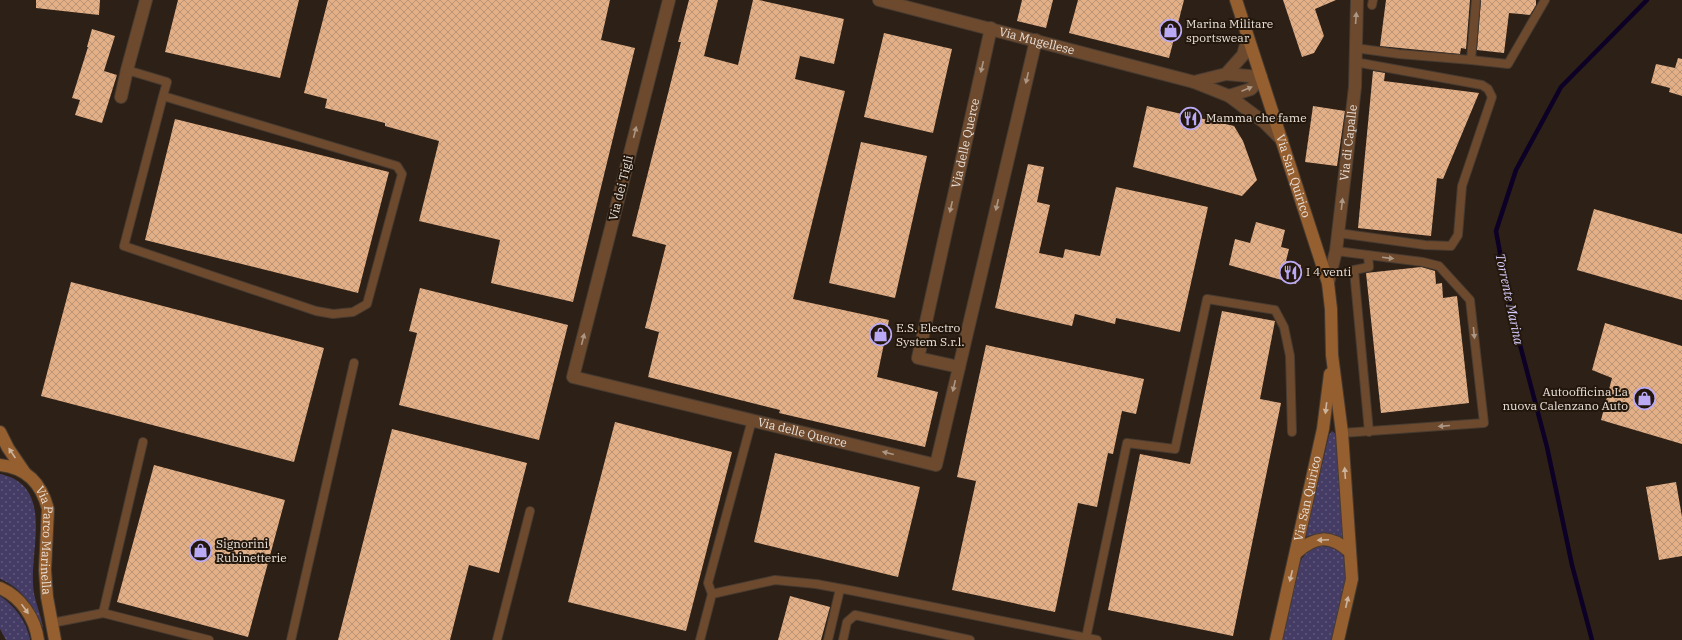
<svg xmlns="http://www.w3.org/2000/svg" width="1682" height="640" font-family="'IBM Plex Serif',serif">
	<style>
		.grass { fill: url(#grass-dots) }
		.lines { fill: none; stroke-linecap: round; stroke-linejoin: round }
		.stream { stroke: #0d0026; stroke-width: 4.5 }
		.building { fill: url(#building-cross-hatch) }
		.lane-casing { stroke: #473b31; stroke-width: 10 }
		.street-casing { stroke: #473b31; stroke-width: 14 }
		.secondary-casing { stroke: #473b31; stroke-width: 14 }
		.lane { stroke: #6d4a2e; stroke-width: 8 }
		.street { stroke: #6d4a2e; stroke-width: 12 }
		.secondary { stroke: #965f2f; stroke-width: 12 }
		.oneway { fill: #ac9684 }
		.oneway2 { fill: #cdb49e }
		.labels { text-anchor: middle; stroke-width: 4; stroke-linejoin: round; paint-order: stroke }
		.poi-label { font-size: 12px; fill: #eae1da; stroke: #23170c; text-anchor: start }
		.street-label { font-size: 12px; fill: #eae1da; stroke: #23170c }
		.water-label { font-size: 13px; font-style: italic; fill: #d6cdfd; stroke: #23170c }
	</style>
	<defs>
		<pattern id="grass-dots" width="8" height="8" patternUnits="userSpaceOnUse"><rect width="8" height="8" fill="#453c65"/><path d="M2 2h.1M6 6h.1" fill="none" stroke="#60587a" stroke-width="1.8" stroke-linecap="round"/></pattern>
		<pattern id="building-cross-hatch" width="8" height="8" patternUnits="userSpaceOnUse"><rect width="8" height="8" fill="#e2af87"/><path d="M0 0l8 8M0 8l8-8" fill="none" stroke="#bb9476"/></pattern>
	</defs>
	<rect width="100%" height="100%" fill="#2d2016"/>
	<!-- grass -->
	<g class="grass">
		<path d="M1332 431 1336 434 1337 439 1344 540C1330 534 1321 532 1305 537L1329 435Z"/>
		<path d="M0 474C53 485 31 545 33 583 33 599 41 613 43 628 34 607 22 588 0 579Z"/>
		<path d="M1319 546C1329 546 1342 549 1346 561 1351 578 1336 622 1332 640H1282L1300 562C1305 553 1310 549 1319 546Z"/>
		<path d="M0 596C15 606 27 622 30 640H6L0 629Z"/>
	</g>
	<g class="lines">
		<!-- stream -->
		<path class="stream" d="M1592 640 1572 565 1547 447 1510 307 1496 231 1516 170 1561 87 1647 0"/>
	</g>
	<!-- building -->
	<g class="building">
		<path d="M36 0H100L99 15 36 8Z"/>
		<path d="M178 0H299L280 78 165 52Z"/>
		<path d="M328 0H610L601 40 635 48 573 302 491 283 500 240 419 221 439 141 385 126V123L325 108 327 99 304 93Z"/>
		<path d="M689 0H718L704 56 738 65 753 0H759L844 19 834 64 800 56 795 79 845 91 793 299 889 320 877 377 938 392 925 447 779 413 780 410 648 377 659 332 645 328 666 245 632 236 681 42H678Z"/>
		<path d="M1022 0H1053L1046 28 1017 21Z"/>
		<path d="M1078 0H1184L1169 58 1069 33Z"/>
		<path d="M1283 0H1336L1315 9 1324 36 1314 53 1302 57Z"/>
		<path d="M1386 0H1470L1466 49 1461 48 1460 54 1380 46Z"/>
		<path d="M1481 0H1536V5L1530 15 1509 13 1504 53 1477 50Z"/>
		<path d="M92 29 115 36 104 71 117 75 102 123 75 115 80 100 72 98 88 47H87Z"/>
		<path d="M884 33 952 49 933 133 864 117Z"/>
		<path d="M1678 58 1682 59V96L1669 92 1670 88 1651 83 1656 64 1675 68Z"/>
		<path d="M1373 71 1385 73 1384 81 1479 93 1443 179 1437 178 1431 236 1358 228Z"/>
		<path d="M1147 106 1234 126 1243 141 1257 180 1242 196 1133 167Z"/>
		<path d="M1313 106 1345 111 1337 166 1305 162Z"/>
		<path d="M175 119 389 172 358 293 145 240Z"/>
		<path d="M861 142 927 156 895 298 829 283Z"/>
		<path d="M1028 164 1044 167 1037 202 1050 205 1039 253 1063 258 1065 249 1100 256 1116 187 1208 207 1180 332 1116 318 1115 324 1075 314 1072 326 995 308Z"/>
		<path d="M1594 209 1682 234V300L1577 270Z"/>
		<path d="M1256 222 1285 230 1281 247 1289 249 1286 261 1301 265 1296 284 1229 265 1235 239 1250 243Z"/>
		<path d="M1421 267 1435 271 1436 284 1442 283 1443 298 1457 296 1469 403 1381 413 1366 273Z"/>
		<path d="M71 282 324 348 294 462 41 396Z"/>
		<path d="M420 288 568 325 539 440 399 405 417 333 409 331Z"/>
		<path d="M1222 311 1275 321 1260 399 1281 403 1233 636 1108 610 1140 454 1190 464Z"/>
		<path d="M1605 323 1682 346V444L1601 420 1612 378 1592 370Z"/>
		<path d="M986 345 1144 379 1136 414 1122 411 1113 454 1108 453 1097 507 1078 503 1055 612 952 590 976 481 957 477Z"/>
		<path d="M615 422 732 452 686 631 568 602Z"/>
		<path d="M392 429 527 463 499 573 469 565 450 640H338Z"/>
		<path d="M775 453 920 487 898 577 754 542Z"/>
		<path d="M154 465 285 500 248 637 117 602Z"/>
		<path d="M1676 482 1682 517V556L1659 560 1646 487Z"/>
		<path d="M790 596 830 607 821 640H778Z"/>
	</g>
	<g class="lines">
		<defs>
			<g id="lane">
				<path d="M1372 5 1373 0"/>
				<path d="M1355 48 1399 54 1471 60 1476 0"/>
				<path d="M1471 60 1508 64 1545 0"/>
				<path d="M127 70 167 82 163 96 124 246 316 311 333 314 353 312 367 304 402 174 397 166 163 96"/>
				<path d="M1338 233 1425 245 1451 246 1458 235 1462 186 1492 97 1488 89 1482 85 1355 62"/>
				<path d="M1336 251 1423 262 1439 266 1470 300 1484 423 1342 433"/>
				<path d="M1368 255 1369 267 1354 270 1369 432"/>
				<path d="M712 594 708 583 752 420"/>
				<path d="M103 613 143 442"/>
				<path d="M52 623 103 613 209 640"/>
				<path d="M1086 638 1127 443 1175 449 1207 299 1275 310 1284 327 1290 356 1292 432"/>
				<path d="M291 640 354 363"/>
				<path d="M497 640 530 511"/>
				<path d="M700 640 712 594 775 580 816 584 854 591 1097 640"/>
				<path d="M828 640 840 589"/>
				<path d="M843 640 847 622 855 615 970 640"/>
			</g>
			<g id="street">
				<path id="s1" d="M669 0 573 377 936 465 1036 40"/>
				<path id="s2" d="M879 0 1194 82 1229 96 1265 123 1282 140"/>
				<path d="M1226 74 1261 77"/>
				<path d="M1194 82 1226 74 1243 55 1248 38"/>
				<path d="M1229 96 1251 89 1261 77"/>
				<path d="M121 97 127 70 146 0"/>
				<path id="s3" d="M1328 283 1336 251 1355 87 1357 0"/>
				<path id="s4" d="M959 367 918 358 991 28"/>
			</g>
			<g id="secondary">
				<path id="s5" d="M1236 0 1328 283 1331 309 1332 355 1342 433 1352 579 1338 640"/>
				<path d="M0 432 8 448 25 473"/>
				<path id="s6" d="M0 465C27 468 41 483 48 509L45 570 47 597 55 640"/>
				<path d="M1296 553C1315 536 1330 534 1350 552"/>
				<path d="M0 588C21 597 35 618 38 640"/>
				<path id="s7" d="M1276 640 1323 429 1330 374"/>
			</g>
		</defs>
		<!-- lane casing -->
		<use href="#lane" class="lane-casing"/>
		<!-- street casing -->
		<use href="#street" class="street-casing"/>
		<!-- secondary casing -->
		<use href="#secondary" class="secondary-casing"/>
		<!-- lane -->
		<use href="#lane" class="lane"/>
		<!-- street -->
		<use href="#street" class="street"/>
		<!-- secondary -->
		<use href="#secondary" class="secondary"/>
	</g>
	<!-- one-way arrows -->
	<defs><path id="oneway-solid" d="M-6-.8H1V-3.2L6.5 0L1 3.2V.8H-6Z"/></defs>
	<g class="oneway">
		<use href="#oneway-solid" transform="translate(1356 18) rotate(-86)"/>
		<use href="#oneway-solid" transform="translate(982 67) rotate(103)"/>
		<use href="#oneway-solid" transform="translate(1027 78) rotate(103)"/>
		<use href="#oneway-solid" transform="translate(1247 89) rotate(-23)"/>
		<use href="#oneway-solid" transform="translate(635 132) rotate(-76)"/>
		<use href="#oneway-solid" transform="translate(1342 204) rotate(-83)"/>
		<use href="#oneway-solid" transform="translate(997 205) rotate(103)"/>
		<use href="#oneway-solid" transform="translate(951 207) rotate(103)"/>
		<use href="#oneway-solid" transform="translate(1388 258) rotate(7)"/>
		<use href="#oneway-solid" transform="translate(1474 333) rotate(84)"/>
		<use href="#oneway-solid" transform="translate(583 339) rotate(-76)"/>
		<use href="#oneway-solid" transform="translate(954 386) rotate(103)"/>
		<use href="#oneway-solid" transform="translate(1444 426) rotate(175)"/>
		<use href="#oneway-solid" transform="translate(888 453) rotate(-166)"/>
	</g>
	<g class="oneway2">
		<use href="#oneway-solid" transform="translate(1326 408) rotate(97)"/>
		<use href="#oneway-solid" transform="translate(12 453) rotate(-124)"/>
		<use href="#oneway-solid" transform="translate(1345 473) rotate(-94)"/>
		<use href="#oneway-solid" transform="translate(1323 540) rotate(178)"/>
		<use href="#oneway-solid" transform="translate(1291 576) rotate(103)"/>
		<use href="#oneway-solid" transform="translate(1347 602) rotate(-77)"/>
		<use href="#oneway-solid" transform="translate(25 609) rotate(54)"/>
	</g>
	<!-- icons -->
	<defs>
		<symbol id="shop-ring" viewBox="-11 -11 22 22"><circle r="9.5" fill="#23170c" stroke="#baaaf6" stroke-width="1.5"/><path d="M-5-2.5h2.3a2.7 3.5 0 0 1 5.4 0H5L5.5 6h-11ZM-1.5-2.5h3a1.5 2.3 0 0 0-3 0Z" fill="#baaaf6"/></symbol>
		<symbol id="restaurant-ring" viewBox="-11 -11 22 22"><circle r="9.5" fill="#23170c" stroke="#baaaf6" stroke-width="1.5"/><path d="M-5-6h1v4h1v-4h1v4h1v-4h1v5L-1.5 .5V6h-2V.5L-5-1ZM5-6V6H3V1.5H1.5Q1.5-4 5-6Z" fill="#baaaf6"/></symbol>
	</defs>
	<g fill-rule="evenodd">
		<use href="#shop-ring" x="1158" y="18" width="25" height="25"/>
		<use href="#restaurant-ring" x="1178" y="106" width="25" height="25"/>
		<use href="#restaurant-ring" x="1278" y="260" width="25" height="25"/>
		<use href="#shop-ring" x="868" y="322" width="25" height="25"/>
		<use href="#shop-ring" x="1632" y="386" width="25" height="25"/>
		<use href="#shop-ring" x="188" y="538" width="25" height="25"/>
	</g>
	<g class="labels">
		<!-- poi labels -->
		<g class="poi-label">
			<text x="1186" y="28">Marina Militare<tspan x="1186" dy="14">sportswear</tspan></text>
			<text x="1206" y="122">Mamma che fame</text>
			<text x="1306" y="276">I 4 venti</text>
			<text x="896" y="332">E.S. Electro<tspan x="896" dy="14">System S.r.l.</tspan></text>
			<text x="1628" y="396" text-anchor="end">Autoofficina La<tspan x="1628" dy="14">nuova Calenzano Auto</tspan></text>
			<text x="216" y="548">Signorini<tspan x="216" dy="14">Rubinetterie</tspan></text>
		</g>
		<!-- street labels -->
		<g class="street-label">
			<text dy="4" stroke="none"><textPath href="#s2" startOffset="163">Via Mugellese</textPath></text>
			<text dy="4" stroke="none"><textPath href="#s3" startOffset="142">Via di Capalle</textPath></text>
			<text dy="4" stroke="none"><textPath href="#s4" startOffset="262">Via delle Querce</textPath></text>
			<text dy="4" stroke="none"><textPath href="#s5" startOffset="185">Via San Quirico</textPath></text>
			<text transform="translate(621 188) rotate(-76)" y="4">Via dei Tigli</text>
			<text dy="4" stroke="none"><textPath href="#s1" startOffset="625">Via delle Querce</textPath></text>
			<text dy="4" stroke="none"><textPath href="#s7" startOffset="145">Via San Quirico</textPath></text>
			<text dy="4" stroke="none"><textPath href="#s6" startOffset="101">Via Parco Marinella</textPath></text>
		</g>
		<!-- water labels -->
		<g class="water-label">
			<text transform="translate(1510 299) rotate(78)" y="5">Torrente Marina</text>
		</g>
	</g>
</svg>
